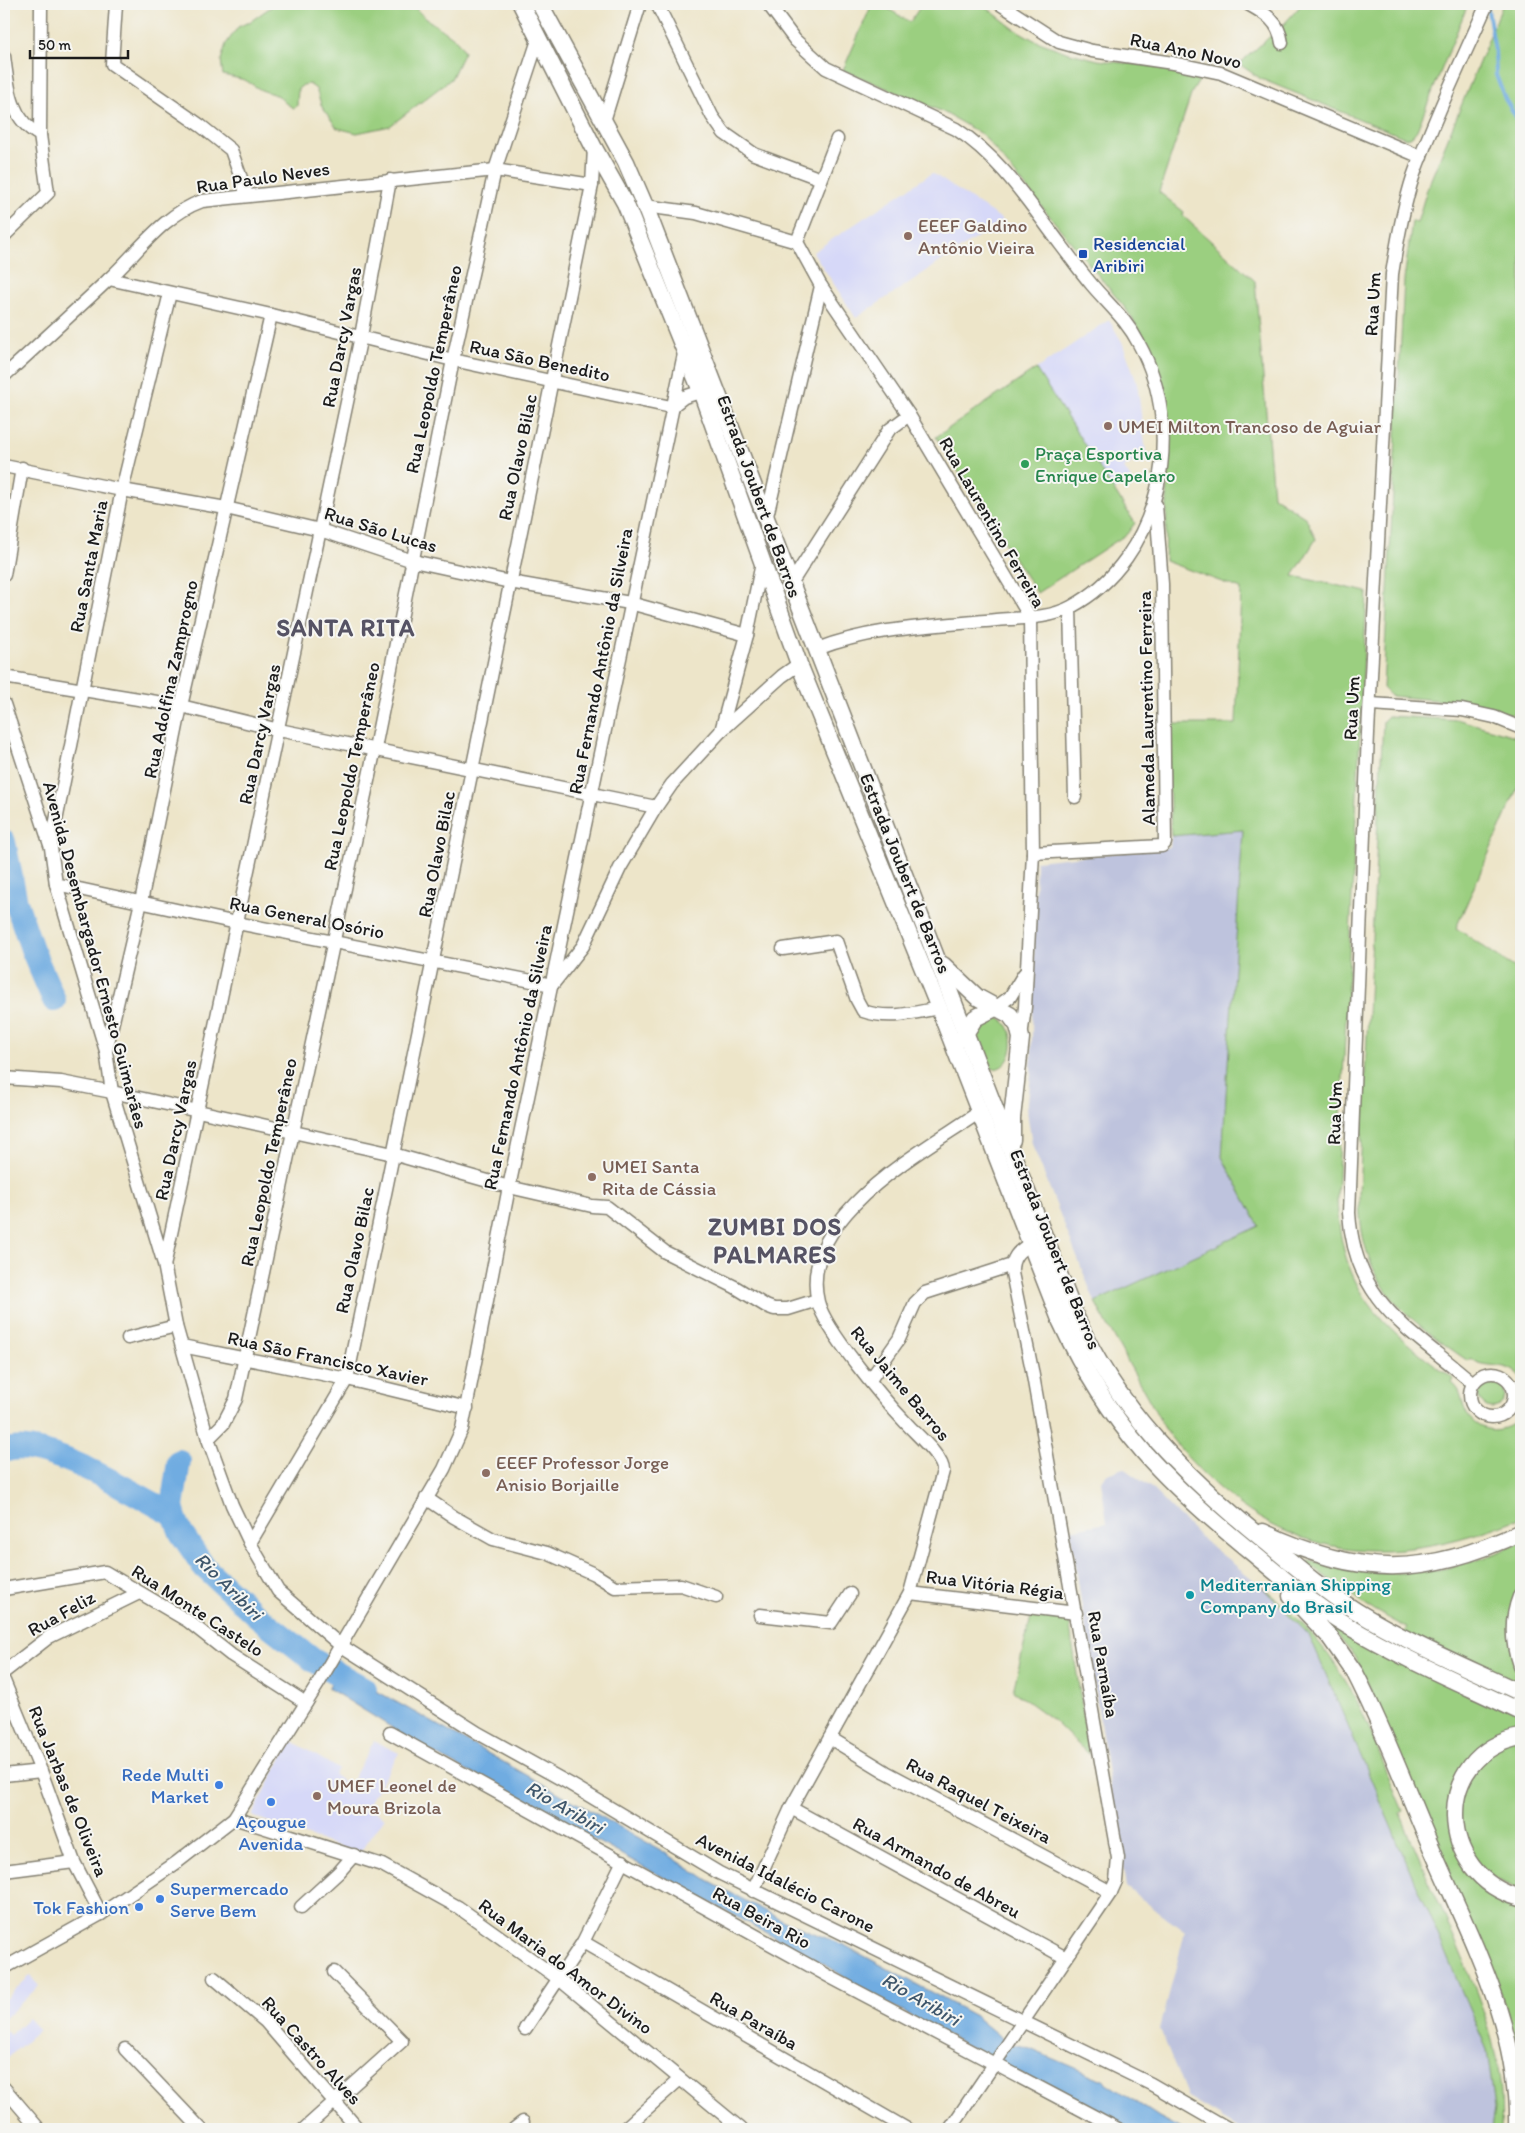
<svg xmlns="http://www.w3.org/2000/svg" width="1525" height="2133" font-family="Itim,sans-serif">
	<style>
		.built { fill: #d6d8f8 }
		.industrial { fill: #bec3dd }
		.green { fill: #9bcf80; stroke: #5c764e }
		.water { fill: #70ace1; stroke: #46647e }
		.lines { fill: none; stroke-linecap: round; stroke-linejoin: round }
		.stream { stroke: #70ace1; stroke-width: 4 }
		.river { stroke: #70ace1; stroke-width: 24 }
		.minor-casing { stroke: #848072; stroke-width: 15 }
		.major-casing { stroke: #848072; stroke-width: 19 }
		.minor { stroke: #fff; stroke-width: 12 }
		.major { stroke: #fff; stroke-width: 16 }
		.education-dot { fill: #8d6e63; stroke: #f6f6f2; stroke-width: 2 }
		.transit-dot { fill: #1a4fb4; stroke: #f6f6f2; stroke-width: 2 }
		.leisure-dot { fill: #2e9e5b; stroke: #f6f6f2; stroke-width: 2 }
		.culture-dot { fill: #0f9aa8; stroke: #f6f6f2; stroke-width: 2 }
		.shop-dot { fill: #3f7fe0; stroke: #f6f6f2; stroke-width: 2 }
		.labels { text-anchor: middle; stroke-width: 4; stroke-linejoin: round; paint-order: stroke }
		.street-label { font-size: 19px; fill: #1c1c1c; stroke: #f6f6f2 }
		.education-label { font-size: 19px; fill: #785e54; stroke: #f6f6f2; text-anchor: start }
		.transit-label { font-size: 19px; fill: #164399; stroke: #f6f6f2; text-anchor: start }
		.leisure-label { font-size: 19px; fill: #27864d; stroke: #f6f6f2; text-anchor: start }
		.culture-label { font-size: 19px; fill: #0d838f; stroke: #f6f6f2; text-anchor: start }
		.shop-label { font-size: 19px; fill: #366cbe; stroke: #f6f6f2; text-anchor: end }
		.water-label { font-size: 20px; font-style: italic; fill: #3e566b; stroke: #f6f6f2 }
		.district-label { font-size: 24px; font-weight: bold; letter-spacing: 1px; fill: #565364; stroke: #f6f6f2 }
	</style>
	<rect width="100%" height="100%" fill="#f6f6f2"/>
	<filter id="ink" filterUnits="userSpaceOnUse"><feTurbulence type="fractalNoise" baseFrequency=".02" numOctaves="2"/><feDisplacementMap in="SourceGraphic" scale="10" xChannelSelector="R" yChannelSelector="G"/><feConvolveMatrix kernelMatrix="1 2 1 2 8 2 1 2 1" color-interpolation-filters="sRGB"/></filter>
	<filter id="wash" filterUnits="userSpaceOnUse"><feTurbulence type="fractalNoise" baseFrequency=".0096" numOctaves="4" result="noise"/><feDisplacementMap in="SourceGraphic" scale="20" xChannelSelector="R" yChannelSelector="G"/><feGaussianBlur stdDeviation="1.12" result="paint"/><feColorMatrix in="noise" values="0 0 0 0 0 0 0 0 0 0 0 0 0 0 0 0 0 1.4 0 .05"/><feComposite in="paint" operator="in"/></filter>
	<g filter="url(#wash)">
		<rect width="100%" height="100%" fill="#ede5c9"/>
		<!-- built -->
		<g class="built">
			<path d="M932 173 1003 220 856 318 813 252Z"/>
			<path d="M1109 320 1122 342 1137 382 1146 453 1124 468 1131 479 1114 490 1036 369Z"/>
			<path d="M291 1740 338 1769 334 1775 349 1786 374 1741 399 1753 367 1806 384 1818 359 1854 252 1816Z"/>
			<path d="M30 1976 39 1986 4 2019V2000Z"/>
			<path d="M28 2018 39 2030 4 2061V2029L10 2035Z"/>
		</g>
		<!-- industrial -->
		<g class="industrial">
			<path d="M1243 830 1222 1157 1260 1226 1095 1302 1032 1144 1027 1111 1031 1075 1036 861 1170 847 1171 836Z"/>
			<path d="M1123 1468 1149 1486 1201 1538 1260 1585 1309 1635 1487 2050 1495 2109 1492 2129H1240L1188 2098 1160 2029 1185 1932 1126 1887 1070 1530 1107 1523 1101 1481 1105 1475Z"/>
		</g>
		<!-- green -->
		<g class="green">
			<path d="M275 4H413C425 25 457 32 464 52L451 79 390 126 357 133 337 128 322 107 316 89 309 84 303 85 298 89 297 106 293 108 284 102 279 96 261 90 245 80 223 75 221 60 226 44 238 27 251 21Z"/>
			<path d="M872 4H880L910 22 922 4H982L1013 28 1034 40 1066 52 1098 60 1184 70 1202 76 1192 92 1159 192 1184 212 1183 216 1255 281 1273 496 1306 518 1316 539 1293 576 1367 592 1337 1198C1340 1293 1383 1327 1454 1379L1452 1383C1464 1392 1460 1402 1467 1414 1480 1435 1506 1434 1521 1417V1518C1381 1574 1272 1562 1173 1440 1163 1428 1156 1411 1148 1398 1130 1366 1112 1334 1095 1302L1259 1226 1222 1157 1243 830 1171 836 1167 724H1236L1241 589 1165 561 1169 444 1159 371 1144 337 1126 309 983 135 943 112 843 70Z"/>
			<path d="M1302 4H1468L1417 130 1412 136 1406 138 1261 79 1239 64 1284 24Z"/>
			<path d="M1503 4H1521V705L1511 715 1459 702 1391 696 1383 688 1404 280 1412 221 1417 223 1427 189Z"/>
			<path d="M1036 369 1135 523 1127 534 1037 593 936 437Z"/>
			<path d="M1388 716 1460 720 1521 738V780L1456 928 1521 972V1378C1507 1359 1486 1371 1470 1358L1468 1361C1400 1314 1359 1282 1359 1193L1383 721Z"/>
			<path d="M994 1017C1022 1021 1016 1076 988 1068L975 1035 978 1026Z"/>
			<circle cx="1492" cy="1395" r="13"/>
			<path d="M1521 1541V1891L1485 1873 1475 1882 1493 1895 1521 1905V2071L1506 2008 1366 1679 1354 1656 1329 1625 1390 1659 1407 1628 1368 1607 1308 1564 1310 1561C1382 1581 1456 1577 1521 1541Z"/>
			<path d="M1260 1585C1291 1610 1319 1638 1340 1672 1367 1714 1383 1765 1403 1811L1400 1813C1417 1854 1435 1895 1453 1935 1480 1999 1506 2058 1501 2129H1492L1495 2109 1487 2050 1309 1635Z"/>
			<path d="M1032 1613 1068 1618 1069 1620 1089 1755 1053 1720 1013 1691Z"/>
		</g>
		<!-- water -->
		<path class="water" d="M339 1670 666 1853 708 1881 784 1921 846 1946 975 2016 1009 2044 1023 2046 1103 2080 1159 2117 1182 2129H1125L867 1993 831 1968 428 1750 328 1688Z"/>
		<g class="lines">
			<!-- stream -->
			<path class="stream" d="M1488 10 1495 51 1496 75 1505 99 1521 125"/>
			<!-- river -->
			<g class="river">
				<path d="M4 842 16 902 32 949 54 1000"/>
				<path d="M4 1451C42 1435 138 1496 174 1515"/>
				<path d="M179 1461 172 1507 174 1515 181 1533 204 1567 255 1614 313 1660 365 1689"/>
			</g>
		</g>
	</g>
	<g filter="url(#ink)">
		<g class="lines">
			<defs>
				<g id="minor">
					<path d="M116 4 112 64 201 126 231 150 247 195"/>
					<path d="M657 4 712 116 724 133 754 154 821 179"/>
					<path d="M768 4 795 40 826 68 956 129C1001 158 1029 203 1061 245 1071 258 1081 272 1092 285 1109 305 1127 320 1139 344 1187 431 1161 559 1071 607 1049 619 1019 618 996 620 936 626 874 627 817 649"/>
					<path d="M1000 4 1059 42 1092 51 1173 63 1221 73 1421 157"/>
					<path d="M1248 4C1266 14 1279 21 1282 43"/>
					<path d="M4 56C8 86 10 120 40 135"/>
					<path d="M604 121 640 4"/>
					<path d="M837 139 797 242 821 286 909 415 1030 617 1033 853 1025 1007 1021 1037"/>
					<path d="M645 206 696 213 797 242"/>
					<path d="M4 236 48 193 40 135 41 4"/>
					<path d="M109 279 271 315 453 360 671 407"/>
					<path d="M4 376C39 344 74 312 109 279 138 252 163 215 202 201L495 170 592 185"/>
					<path d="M671 407 684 397 709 389"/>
					<path d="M4 466 122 490 226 508 320 530 413 561 510 582 630 603 747 635"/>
					<path d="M766 520 821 286"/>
					<path d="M4 575 22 468"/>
					<path d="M790 585 889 430 909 415"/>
					<path d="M1070 608 1075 797"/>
					<path d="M4 677 181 706 279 730 656 807"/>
					<path d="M4 704 51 848 56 884 106 1051 112 1092 164 1264 176 1326 208 1439 232 1505 250 1543 278 1591 340 1645 478 1733 570 1784 719 1873 1151 2084 1229 2129"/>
					<path d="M1371 704 1462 710 1494 717 1521 728"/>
					<path d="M721 731 747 635 762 563"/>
					<path d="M51 846 122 490 170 293"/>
					<path d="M1033 853 1162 846 1165 843 1162 584 1156 505"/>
					<path d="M56 884 237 923 552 985"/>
					<path d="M783 949 836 941 857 1000 863 1011C889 1020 913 1013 939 1008"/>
					<path d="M552 985 583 946 620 868 656 807 672 784 721 731 782 676 799 664"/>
					<path d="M995 1008 1010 997 1024 974"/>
					<path d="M106 1051 141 902 181 706 271 315"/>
					<path d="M4 1078 61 1082 112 1092 393 1154 509 1187 592 1206 607 1207 665 1252 735 1287 766 1306 774 1309H788L817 1300"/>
					<path d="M165 1262 361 336 390 180"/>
					<path d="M128 1338 176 1326"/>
					<path d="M182 1346 347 1379 467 1408"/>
					<circle cx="1492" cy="1395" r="22"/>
					<path d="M870 1380 899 1339 915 1303 925 1293 1012 1265"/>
					<path d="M1473 1383C1411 1329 1355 1305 1349 1213L1368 733 1392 274C1397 242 1403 208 1413 177 1434 117 1462 61 1487 4"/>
					<path d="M208 1439 223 1424 236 1399 375 748 453 360 495 170 539 37"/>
					<path d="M426 1498 454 1517 493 1539 547 1553 594 1574 615 1587 681 1585 716 1597"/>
					<path d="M250 1543 347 1379 592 185 594 148"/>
					<path d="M4 1589 105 1572 188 1621 231 1655 306 1703"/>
					<path d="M910 1593 1076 1613"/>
					<path d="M760 1615 831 1623 850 1594"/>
					<path d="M4 1672 49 1637 139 1593"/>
					<path d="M4 1681 41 1771 74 1862 101 1914"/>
					<path d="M390 1733 832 1978 1118 2129"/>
					<path d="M830 1738 886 1772 1111 1892"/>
					<path d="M4 1775 41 1771"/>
					<path d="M791 1808 1066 1958"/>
					<path d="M234 1818 382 1865 458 1907 559 1979 741 2129"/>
					<path d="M4 1871 74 1862"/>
					<path d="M753 1891 791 1808 910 1593 943 1471C944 1458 917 1435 907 1424 885 1401 825 1330 818 1302 797 1217 922 1152 978 1113"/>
					<path d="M301 1907 339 1872 354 1855"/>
					<path d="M583 1942 907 2129"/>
					<path d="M4 1968 101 1914 176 1863 234 1818 318 1684 444 1469 462 1429 509 1187 685 349"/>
					<path d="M214 1978 266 2022 358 2129"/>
					<path d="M525 2029 583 1942 623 1861"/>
					<path d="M125 2049 201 2129"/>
					<path d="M4 2088 39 2129"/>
					<path d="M304 2129 402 2041 334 1972"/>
					<path d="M514 2129 523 2122"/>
					<path d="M624 2129 680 2079"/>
					<path d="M950 2129 1111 1892 1116 1881 1118 1858 1032 1370 1012 1273C1011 1258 1018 1251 1030 1244"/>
				</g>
				<g id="major">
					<path d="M521 4 594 148 625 203 701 391 799 664 939 1008 1061 1322C1110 1428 1166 1483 1255 1555 1285 1580 1315 1606 1348 1626 1403 1659 1463 1684 1521 1712"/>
					<path d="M540 4 626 162 645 206 1074 1313C1115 1408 1187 1478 1266 1542 1295 1566 1324 1591 1356 1611 1408 1643 1466 1667 1521 1693"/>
					<path d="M943 965 977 997 1010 1015 1018 1026 1021 1038 1012 1118V1140"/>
					<path d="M963 1037 975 1018 995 1008"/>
					<path d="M1263 1532C1359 1577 1425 1578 1521 1532"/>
					<path d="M1291 1596 1329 1636 1355 1673C1384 1729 1406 1789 1431 1847 1470 1938 1520 2027 1517 2129"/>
					<path d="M1521 1597C1512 1620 1513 1642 1521 1665"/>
					<path d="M1521 1737C1431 1753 1435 1877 1521 1898"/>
				</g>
			</defs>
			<!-- minor casing -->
			<use href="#minor" class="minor-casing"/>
			<!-- major casing -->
			<use href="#major" class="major-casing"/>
			<!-- minor -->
			<use href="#minor" class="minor"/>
			<!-- major -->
			<use href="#major" class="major"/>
		</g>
	</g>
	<!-- markers -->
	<g class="education-dot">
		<circle cx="908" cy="236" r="5"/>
		<circle cx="1108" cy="426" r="5"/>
		<circle cx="592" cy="1177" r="5"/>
		<circle cx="486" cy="1473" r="5"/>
		<circle cx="317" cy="1796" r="5"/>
	</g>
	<rect class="transit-dot" x="1078" y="249" width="10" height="10" rx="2.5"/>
	<circle class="leisure-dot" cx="1025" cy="464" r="5"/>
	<circle class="culture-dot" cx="1190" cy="1595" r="5"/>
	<g class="shop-dot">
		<circle cx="219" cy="1785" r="5"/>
		<circle cx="271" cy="1802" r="5"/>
		<circle cx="160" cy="1899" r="5"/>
		<circle cx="139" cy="1907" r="5"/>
	</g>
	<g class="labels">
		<!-- street labels -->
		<g class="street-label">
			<text transform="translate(1186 50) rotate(12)" y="7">Rua Ano Novo</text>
			<text transform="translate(263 177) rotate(-8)" y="7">Rua Paulo Neves</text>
			<text transform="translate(1372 304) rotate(-87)" y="7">Rua Um</text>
			<text transform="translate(341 337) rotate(-79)" y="7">Rua Darcy Vargas</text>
			<text transform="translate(540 360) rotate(12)" y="7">Rua São Benedito</text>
			<text transform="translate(433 369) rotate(-78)" y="7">Rua Leopoldo Temperâneo</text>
			<text transform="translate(517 457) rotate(-78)" y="7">Rua Olavo Bilac</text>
			<text transform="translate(760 496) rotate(70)" y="7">Estrada Joubert de Barros</text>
			<text transform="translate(993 522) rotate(60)" y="7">Rua Laurentino Ferreira</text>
			<text transform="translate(381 529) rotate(17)" y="7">Rua São Lucas</text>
			<text transform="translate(88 566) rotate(-79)" y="7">Rua Santa Maria</text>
			<text transform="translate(600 661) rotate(-79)" y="7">Rua Fernando Antônio da Silveira</text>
			<text transform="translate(170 679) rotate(-78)" y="7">Rua Adolfina Zamprogno</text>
			<text transform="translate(1146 708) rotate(-91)" y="7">Alameda Laurentino Ferreira</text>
			<text transform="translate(1351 708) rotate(-87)" y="7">Rua Um</text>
			<text transform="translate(259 734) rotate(-78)" y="7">Rua Darcy Vargas</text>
			<text transform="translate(351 766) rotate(-78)" y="7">Rua Leopoldo Temperâneo</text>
			<text transform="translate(436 854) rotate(-79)" y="7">Rua Olavo Bilac</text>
			<text transform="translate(906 873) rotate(68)" y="7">Estrada Joubert de Barros</text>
			<text transform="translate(307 917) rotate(11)" y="7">Rua General Osório</text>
			<text transform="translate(96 955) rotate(75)" y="7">Avenida Desembargador Ernesto Guimarães</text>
			<text transform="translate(517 1057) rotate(-78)" y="7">Rua Fernando Antônio da Silveira</text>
			<text transform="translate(1334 1113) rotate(-88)" y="7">Rua Um</text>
			<text transform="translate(175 1130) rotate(-78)" y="7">Rua Darcy Vargas</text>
			<text transform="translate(268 1162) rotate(-78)" y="7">Rua Leopoldo Temperâneo</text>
			<text transform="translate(1056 1249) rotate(68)" y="7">Estrada Joubert de Barros</text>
			<text transform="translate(354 1250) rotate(-78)" y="7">Rua Olavo Bilac</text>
			<text transform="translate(328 1358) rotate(12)" y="7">Rua São Francisco Xavier</text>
			<text transform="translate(901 1383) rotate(50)" y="7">Rua Jaime Barros</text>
			<text transform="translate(995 1584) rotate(7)" y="7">Rua Vitória Régia</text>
			<text transform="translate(198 1610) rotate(33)" y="7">Rua Monte Castelo</text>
			<text transform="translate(61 1613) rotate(-29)" y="7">Rua Feliz</text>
			<text transform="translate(1104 1664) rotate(80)" y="7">Rua Parnaíba</text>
			<text transform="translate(69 1791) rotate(68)" y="7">Rua Jarbas de Oliveira</text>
			<text transform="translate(979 1800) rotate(28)" y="7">Rua Raquel Teixeira</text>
			<text transform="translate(937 1867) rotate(29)" y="7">Rua Armando de Abreu</text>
			<text transform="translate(786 1882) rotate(27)" y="7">Avenida Idalécio Carone</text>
			<text transform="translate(762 1917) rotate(29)" y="7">Rua Beira Rio</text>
			<text transform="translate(566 1966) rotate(37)" y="7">Rua Maria do Amor Divino</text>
			<text transform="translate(754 2020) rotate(30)" y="7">Rua Paraíba</text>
			<text transform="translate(312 2050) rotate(48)" y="7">Rua Castro Alves</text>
		</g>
		<!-- education labels -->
		<g class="education-label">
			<text x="918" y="232">EEEF Galdino<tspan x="918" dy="22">Antônio Vieira</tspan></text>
			<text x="1118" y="433">UMEI Milton Trancoso de Aguiar</text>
			<text x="602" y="1173">UMEI Santa<tspan x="602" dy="22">Rita de Cássia</tspan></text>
			<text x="496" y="1469">EEEF Professor Jorge<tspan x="496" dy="22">Anisio Borjaille</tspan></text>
			<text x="327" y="1792">UMEF Leonel de<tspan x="327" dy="22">Moura Brizola</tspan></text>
		</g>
		<!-- transit labels -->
		<g class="transit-label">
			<text x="1093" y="250">Residencial<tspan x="1093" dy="22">Aribiri</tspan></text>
		</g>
		<!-- leisure labels -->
		<g class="leisure-label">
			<text x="1035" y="460">Praça Esportiva<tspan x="1035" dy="22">Enrique Capelaro</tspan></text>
		</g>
		<!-- culture labels -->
		<g class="culture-label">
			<text x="1200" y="1591">Mediterranian Shipping<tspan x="1200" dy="22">Company do Brasil</tspan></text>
		</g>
		<!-- shop labels -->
		<g class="shop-label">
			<text x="209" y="1781">Rede Multi<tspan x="209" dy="22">Market</tspan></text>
			<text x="271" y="1828" text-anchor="middle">Açougue<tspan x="271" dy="22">Avenida</tspan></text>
			<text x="170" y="1895" text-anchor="start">Supermercado<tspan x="170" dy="22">Serve Bem</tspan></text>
			<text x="129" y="1914">Tok Fashion</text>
		</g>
		<!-- water labels -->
		<g class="water-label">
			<text transform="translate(229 1586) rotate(45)" y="7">Rio Aribiri</text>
			<text transform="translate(565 1807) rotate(30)" y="7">Rio Aribiri</text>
			<text transform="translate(921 1999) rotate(30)" y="7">Rio Aribiri</text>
		</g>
		<!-- district labels -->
		<g class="district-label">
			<text x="346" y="636">SANTA RITA</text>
			<text x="775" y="1235">ZUMBI DOS<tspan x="775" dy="28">PALMARES</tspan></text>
		</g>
	</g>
	<!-- margin -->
	<rect width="1525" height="2133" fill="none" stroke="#f6f6f2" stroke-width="20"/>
	<!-- scale -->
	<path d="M30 50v8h98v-8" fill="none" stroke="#1c1c1c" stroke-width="2.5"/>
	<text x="38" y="50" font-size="15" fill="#1c1c1c" stroke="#f6f6f2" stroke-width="4" paint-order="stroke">50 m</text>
</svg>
